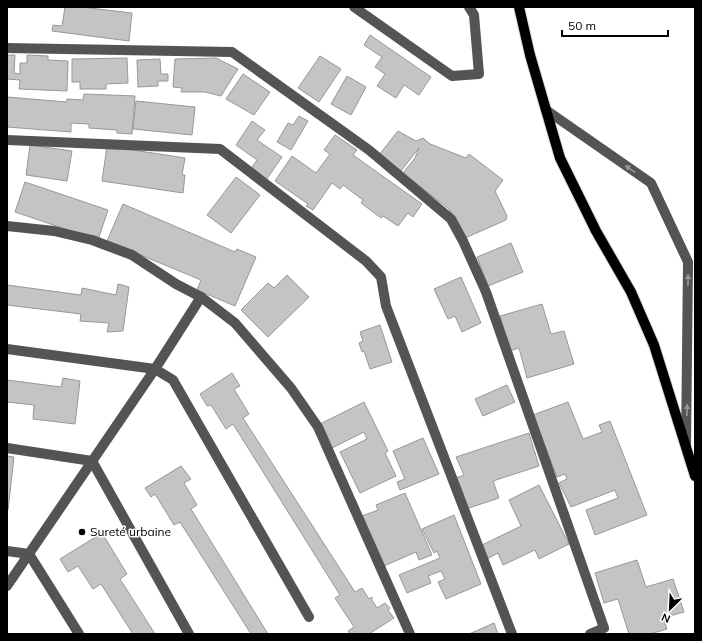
<svg xmlns="http://www.w3.org/2000/svg" width="702" height="641" font-family="Mulish,sans-serif">
	<style>
		.building { fill: #c4c4c4; stroke: #989898 }
		.lines { fill: none; stroke-linecap: round; stroke-linejoin: round }
		.major-casing { stroke: #dbdbdb; stroke-width: 12 }
		.minor { stroke: #545454; stroke-width: 10 }
		.major { stroke: #000; stroke-width: 10 }
		.oneway { fill: #989898 }
		.poi-dot { fill: #000; stroke: #fff; stroke-width: 1.5 }
		.labels { text-anchor: middle; stroke-width: 3; stroke-linejoin: round; paint-order: stroke }
		.poi-label { font-size: 12px; fill: #000; stroke: #fff; text-anchor: start }
	</style>
	<rect width="100%" height="100%" fill="#fff"/>
	<!-- building -->
	<g class="building">
		<path d="M65 7H81L132 13 129 41 52 31 53 25 62 26Z"/>
		<path d="M370 35 431 77 419 95 404 85 396 98 377 86 385 74 375 67 382 57 364 45Z"/>
		<path d="M7 55H15L14 73 20 74V63H27V55L48 56V60L68 61 67 91 19 89 20 80 7 79Z"/>
		<path d="M320 56 341 69 319 102 298 88Z"/>
		<path d="M127 58 128 83 106 84V89H80V82H72V59Z"/>
		<path d="M216 58 238 69 221 96 205 92H181L182 88 173 87 175 59Z"/>
		<path d="M160 59 161 74H168V81H158V86L138 87 137 60Z"/>
		<path d="M243 74 270 92 254 115 226 99Z"/>
		<path d="M347 76 366 87 351 115 331 104Z"/>
		<path d="M84 94 135 96 132 134 117 133V130L89 128V124L71 123V132L7 127V97L67 102V99L83 100Z"/>
		<path d="M136 101 195 107 192 135 133 129Z"/>
		<path d="M299 116 308 121 291 150 277 142 288 123 293 125Z"/>
		<path d="M252 121 265 130 257 140 282 157 266 180 250 170 257 160 236 145Z"/>
		<path d="M398 131 416 141 423 138 430 144 466 158 469 154 503 180 495 191 507 216 506 220 465 238 449 209 403 173 415 158 419 148 401 171 379 155Z"/>
		<path d="M335 135 357 150 353 155 422 204 413 217 408 213 398 226 383 216 381 218 361 203 363 200 343 185 340 189 332 183 313 210 306 206 308 204 275 181 292 156 316 173 330 154 324 150Z"/>
		<path d="M30 145 72 151 67 181 26 175Z"/>
		<path d="M107 146 185 158 182 175H185L183 193 102 181Z"/>
		<path d="M236 177 260 195 231 233 207 215Z"/>
		<path d="M25 182 108 210 98 240 15 212Z"/>
		<path d="M123 204 235 252 237 249 256 257 235 306 197 290 201 280 107 241Z"/>
		<path d="M511 243 523 272 488 286 477 257Z"/>
		<path d="M287 275 309 297 268 337 241 310 268 283 274 288Z"/>
		<path d="M461 277 481 323 462 332 455 316 448 319 434 289Z"/>
		<path d="M118 284 129 287 123 331 107 332 109 323 80 321 81 314 7 305V285L81 295 82 288 116 295Z"/>
		<path d="M542 304 551 334 564 331 574 364 527 378 519 348 510 351 500 316Z"/>
		<path d="M380 325 392 362 370 369 364 351 362 352 359 343 363 341 360 332Z"/>
		<path d="M232 373 240 386 234 389 249 414 243 418 355 592 362 588 369 599 372 597V600L377 608 385 603 390 608 388 610 394 618 369 634H350L348 631 354 627 335 598 340 595 233 424 226 429 211 405 207 406 200 394Z"/>
		<path d="M63 378 80 381 75 424 33 419 34 405 7 402V380L61 387Z"/>
		<path d="M507 385 515 402 483 416 475 399Z"/>
		<path d="M364 402 388 451 385 453 396 476 360 493 340 452 367 439 364 432 332 448 320 424Z"/>
		<path d="M568 402 583 439 602 432 599 425 610 421 647 515 595 535 586 510 618 498 615 490 571 507 559 483 567 479 565 474 557 477 533 415Z"/>
		<path d="M529 433 539 466 493 481 499 498 466 509 456 478 464 475 456 457Z"/>
		<path d="M423 438 439 474 400 490 397 482 405 479 393 451Z"/>
		<path d="M7 456 14 457 8 510 7 509Z"/>
		<path d="M181 466 191 479 184 483 197 505 191 509 268 634H251L180 522 174 525 155 494 151 497 145 488Z"/>
		<path d="M539 485 569 544 539 559 535 550 503 565 498 553 487 559 480 546 521 526 509 500Z"/>
		<path d="M405 493 432 555 419 560 416 552 384 566 362 516 378 510 376 505Z"/>
		<path d="M454 515 481 584 446 599 438 582 445 579 441 571 428 576 431 583 407 593 399 575 440 558 437 551 434 553 422 529Z"/>
		<path d="M102 533 127 574 120 579 155 634H133L101 584 93 589 78 566 68 572 60 559Z"/>
		<path d="M637 560 646 587 673 579 684 612 663 618 667 629 650 634H629L618 599 604 603 595 573Z"/>
		<path d="M494 623 498 634H469Z"/>
	</g>
	<g class="lines">
		<defs>
			<path id="major" d="M519 7 530 55 560 158 596 231 631 292 654 345 695 476"/>
		</defs>
		<!-- major casing -->
		<use href="#major" class="major-casing"/>
		<!-- minor -->
		<g class="minor">
			<path d="M354 7 452 76 479 74 474 15 469 7"/>
			<path d="M7 48 232 52 369 150 451 219 463 241 486 292 604 628 590 634"/>
			<path d="M546 110 651 183 688 262 686 445"/>
			<path d="M7 140 220 149 366 261 381 277 386 306 512 634"/>
			<path d="M7 226 54 231 92 240 132 255 176 284 201 297 235 323 291 388 318 427 410 634"/>
			<path d="M7 349 155 369 173 380 309 617"/>
			<path d="M7 448 92 461 189 634"/>
			<path d="M7 551 29 554 79 634"/>
			<path d="M7 586 155 369 201 297"/>
		</g>
		<!-- major -->
		<use href="#major" class="major"/>
	</g>
	<!-- one-way arrows -->
	<defs><path id="oneway-solid" d="M-6-.8H1V-3.2L6.5 0L1 3.2V.8H-6Z"/></defs>
	<g class="oneway">
		<use href="#oneway-solid" transform="translate(630 169) rotate(-145)"/>
		<use href="#oneway-solid" transform="translate(688 280) rotate(-89)"/>
		<use href="#oneway-solid" transform="translate(687 410) rotate(-89)"/>
	</g>
	<!-- markers -->
	<circle class="poi-dot" cx="82" cy="532" r="4"/>
	<g class="labels">
		<!-- poi labels -->
		<g class="poi-label">
			<text x="90" y="536">Sureté urbaine</text>
		</g>
	</g>
	<!-- border -->
	<rect width="702" height="641" fill="none" stroke="#000000" stroke-width="16"/>
	<!-- north arrow -->
	<g transform="translate(670 609) rotate(204)" stroke="#ffffff" stroke-width="3" paint-order="stroke">
	<path d="M0-3L7 15L0 10L-7 15Z" fill="#000000"/>
	<text y="-6" font-size="11" font-weight="bold" text-anchor="middle" fill="#000000">N</text>
	</g>
	<!-- scale -->
	<path d="M562 30v6h106v-6" fill="none" stroke="#000000" stroke-width="2"/>
	<text x="568" y="30" font-size="12" fill="#000000" stroke="#ffffff" stroke-width="3" paint-order="stroke">50 m</text>
</svg>
